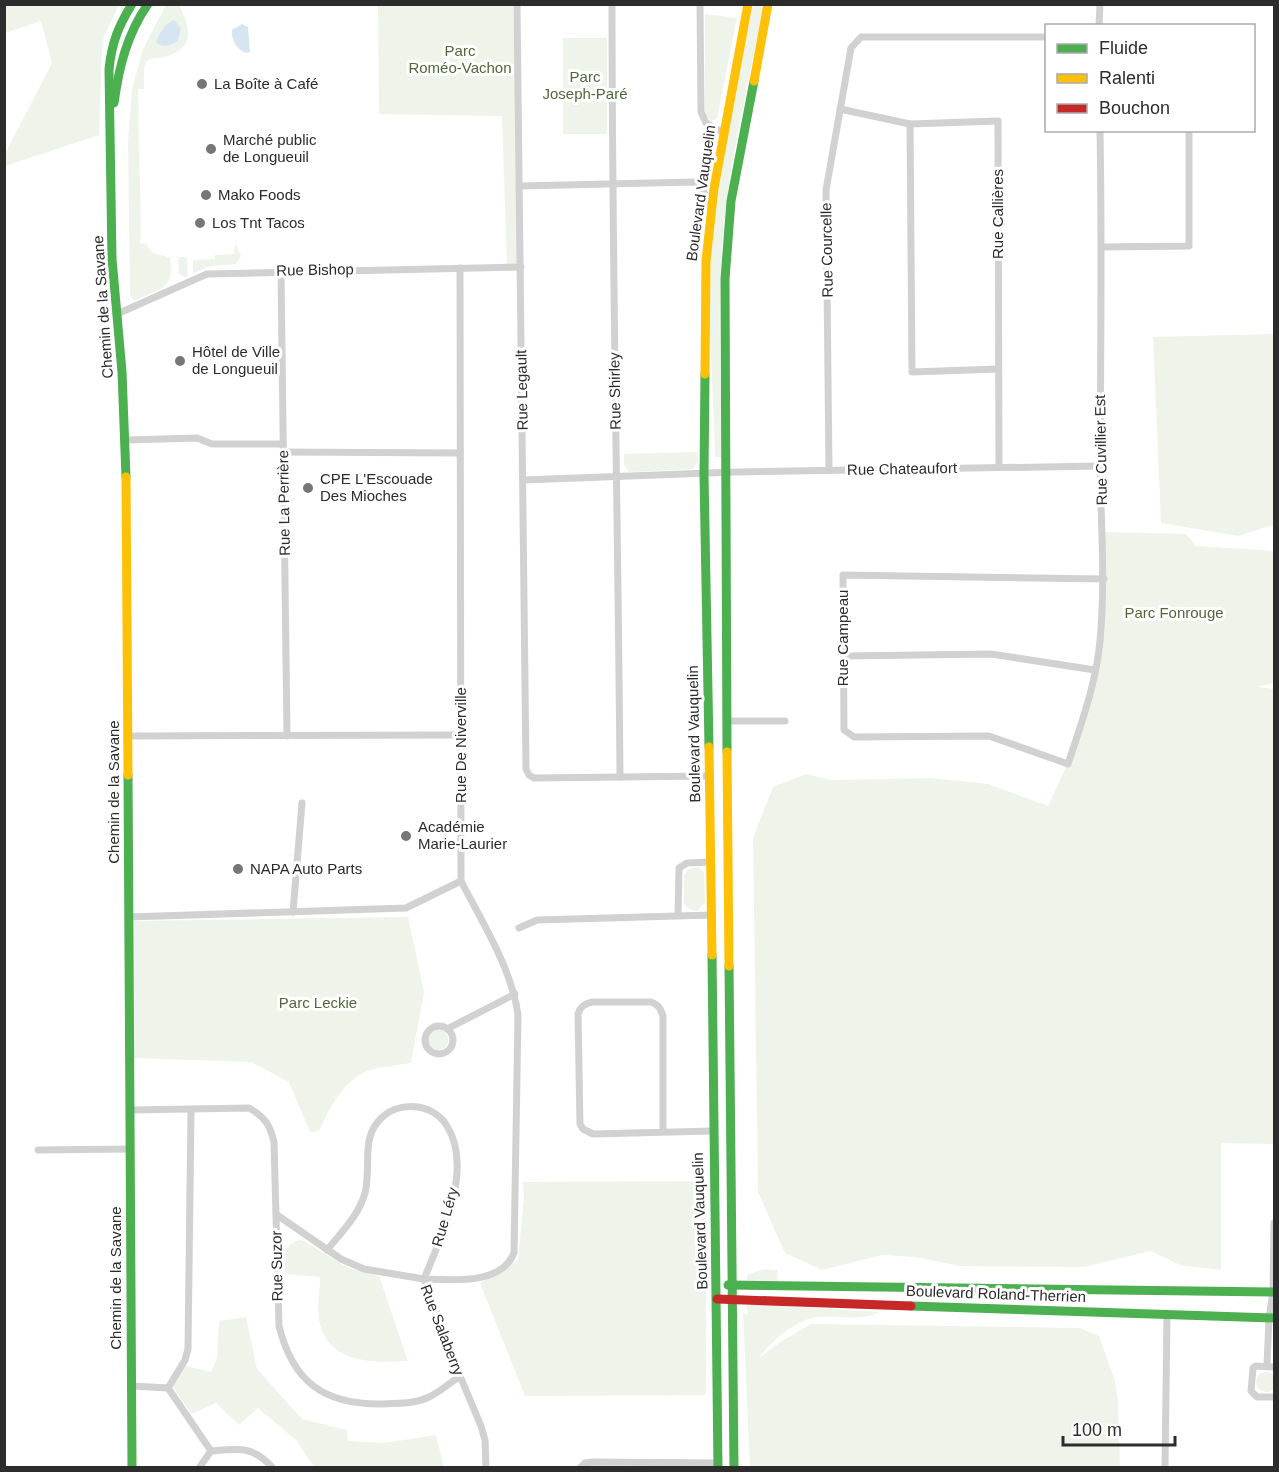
<svg xmlns="http://www.w3.org/2000/svg" width="1279" height="1472" font-family="Arial,sans-serif">
	<style>
		.green { fill: #eff4ea }
		.water { fill: #d5e6f2 }
		.lines { fill: none; stroke-linecap: round; stroke-linejoin: round }
		.street { stroke: #d1d1d1; stroke-width: 7 }
		.fast { stroke: #4caf50; stroke-width: 9 }
		.slow { stroke: #ffc107; stroke-width: 9 }
		.jam { stroke: #c62828; stroke-width: 9 }
		.poi-dot { fill: #767676; stroke: #fff; stroke-width: 2 }
		.labels { text-anchor: middle; stroke-width: 6; stroke-linejoin: round; paint-order: stroke }
		.park-label { font-size: 15px; fill: #4f6938; stroke: #fff }
		.poi-label { font-size: 15px; fill: #2c2c2c; stroke: #fff; text-anchor: start }
		.street-label { font-size: 15px; fill: #2c2c2c; stroke: #fff }
	</style>
	<rect width="100%" height="100%" fill="#fff"/>
	<!-- green -->
	<g class="green">
		<path d="M5 4 119 5 104 36 102 48 99 135 5 166V154L52 63 41 21 5 33Z"/>
		<path d="M166 5H179C190 27 196 46 168 56 161 59 155 57 148 60L144 67V89H138L141 238 139 243 147 244C151 257 160 253 170 258 176 289 158 289 134 301L130 295 128 141 132 89 143 49Z"/>
		<path d="M378 5H513L520 186 521 267H507L502 116 379 114Z"/>
		<path d="M753 5H764C749 80 730 157 723 233 717 307 721 382 722 457H715C714 384 705 311 712 238 719 159 738 82 753 5Z"/>
		<path d="M705 14 737 18 717 119 711 121 705 114Z"/>
		<rect x="563" y="38" width="44" height="96"/>
		<path d="M235 243 241 256 236 264 211 266 193 273V260L215 259V255L234 254Z"/>
		<path d="M178 257H187L188 276 185 277 179 274Z"/>
		<path d="M1274 334V525L1238 536 1161 523 1153 337Z"/>
		<path d="M698 452V462L693 469 629 472 624 465V454Z"/>
		<path d="M1103 532 1186 534 1196 546 1274 551V683L1258 687 1274 689V1144L1221 1143V1270L1180 1265 1151 1251 1084 1267 960 1266 914 1257 882 1255 822 1270 785 1253 758 1192 753 838 773 787 806 774 832 780 931 778 988 784 1048 806C1063 774 1079 741 1088 707 1103 650 1101 590 1103 532Z"/>
		<path d="M699 867 704 873 705 902 697 911 689 909 684 904V875L689 869Z"/>
		<path d="M408 917 424 992 411 1063C399 1065 386 1066 374 1069 345 1076 330 1107 319 1131L310 1132 289 1082 251 1062 134 1058 131 921Z"/>
		<circle cx="437" cy="1040" r="11"/>
		<path d="M706 1181V1395L525 1396 480 1283 518 1260 524 1198 523 1182Z"/>
		<path d="M299 1240 304 1241 346 1267 379 1276 408 1361C373 1363 327 1364 319 1320 317 1307 320 1290 320 1277L285 1274C286 1259 282 1245 299 1240Z"/>
		<path d="M764 1269 778 1270 777 1281 747 1280V1275Z"/>
		<path d="M750 1304 880 1312C862 1321 840 1316 820 1317 799 1317 770 1342 759 1358L782 1341 811 1324 1080 1328 1099 1336 1115 1381 1118 1401 1120 1467H750L743 1314H748L747 1306Z"/>
		<path d="M246 1317 257 1369 302 1419 347 1430 348 1441 384 1443 436 1435 444 1467H314L297 1441 258 1408 239 1425 216 1403 191 1414 171 1384 185 1366 211 1372 217 1358 219 1321Z"/>
		<circle cx="1266" cy="1382" r="10"/>
	</g>
	<!-- water -->
	<g class="water">
		<path d="M174 20 181 28 178 41C171 45 163 49 156 42 159 34 165 23 174 20Z"/>
		<path d="M242 24 248 27 250 52 246 53C237 50 231 40 232 30Z"/>
	</g>
	<g class="lines">
		<!-- street -->
		<g class="street">
			<path d="M517 4 526 769 529 775 534 778 710 776"/>
			<path d="M612 4C612 262 618 519 620 777"/>
			<path d="M700 4 701 112 706 123 724 133"/>
			<path d="M1099 26 1100 4"/>
			<path d="M840 109 910 124 998 121 999 467"/>
			<path d="M910 124 912 372 998 369"/>
			<path d="M1100 130C1102 237 1101 343 1100 450 1100 514 1106 577 1100 641 1096 684 1081 724 1068 764L989 736 854 737 844 730 843 575 1104 579"/>
			<path d="M520 186 694 182 701 187 711 206"/>
			<path d="M1102 247 1189 246V130"/>
			<path d="M281 271 287 736"/>
			<path d="M117 314 207 274 521 267"/>
			<path d="M126 440 197 438 212 444H283"/>
			<path d="M283 452 460 453"/>
			<path d="M829 470 826 190 851 48 861 37H1046"/>
			<path d="M523 480 736 472 1100 466"/>
			<path d="M844 656 991 654 1095 670"/>
			<path d="M727 721H785"/>
			<path d="M129 736 461 735"/>
			<path d="M293 912 302 803"/>
			<path d="M678 915 679 868 687 863 711 862"/>
			<path d="M129 917 406 908 461 881"/>
			<path d="M519 928 537 920 712 915"/>
			<circle cx="439" cy="1040" r="14"/>
			<path d="M447 1029 515 994"/>
			<path d="M130 1110 249 1108C265 1117 270 1125 274 1142L279 1326C293 1383 325 1405 383 1404 398 1403 415 1404 429 1397 440 1392 450 1383 460 1376"/>
			<path d="M663 1132V1016C660 1008 659 1005 651 1002H592C584 1004 580 1007 578 1014L580 1124 583 1129 593 1134 712 1131"/>
			<path d="M38 1150 130 1149"/>
			<path d="M277 1215 341 1259 364 1269 424 1279 460 1376 481 1426 485 1440 486 1468"/>
			<path d="M327 1250C341 1233 359 1215 365 1193 371 1171 362 1141 377 1123 387 1110 402 1105 418 1107 430 1109 441 1116 447 1126 474 1169 441 1237 424 1279 454 1280 501 1285 514 1253L518 1015C512 969 482 922 461 881L460 268"/>
			<path d="M1267 1366 1269 1318 1273 1292 1274 1223"/>
			<path d="M1274 1367 1256 1366 1253 1368 1251 1391 1257 1397H1274"/>
			<path d="M132 1386 168 1388 185 1360 188 1349 191 1110"/>
			<path d="M168 1388 211 1451C239 1449 252 1445 273 1468"/>
			<path d="M199 1468 211 1451"/>
			<path d="M580 1468 585 1463 593 1462 718 1463"/>
			<path d="M1165 1468 1167 1315"/>
		</g>
		<!-- fast -->
		<g class="fast">
			<path d="M114 103C119 67 127 34 148 4"/>
			<path d="M705 374 704 475 709 747"/>
			<path d="M126 477 122 372 112 259 109 69C112 42 118 27 132 4"/>
			<path d="M727 752 725 279 731 201 754 81"/>
			<path d="M128 775 132 1468"/>
			<path d="M712 955C713 1126 717 1297 718 1468"/>
			<path d="M729 966 734 1468"/>
			<path d="M728 1285 1274 1292"/>
			<path d="M911 1306 1274 1318"/>
		</g>
		<!-- slow -->
		<g class="slow">
			<path d="M754 81 768 4"/>
			<path d="M705 374 706 261 714 188 748 4"/>
			<path d="M126 477 128 775"/>
			<path d="M709 747 712 955"/>
			<path d="M727 752 729 966"/>
		</g>
		<!-- jam -->
		<path class="jam" d="M717 1299 911 1306"/>
	</g>
	<!-- markers -->
	<g class="poi-dot">
		<circle cx="202" cy="84" r="6"/>
		<circle cx="211" cy="149" r="6"/>
		<circle cx="206" cy="195" r="6"/>
		<circle cx="200" cy="223" r="6"/>
		<circle cx="180" cy="361" r="6"/>
		<circle cx="308" cy="488" r="6"/>
		<circle cx="406" cy="836" r="6"/>
		<circle cx="238" cy="869" r="6"/>
	</g>
	<g class="labels">
		<!-- park labels -->
		<g class="park-label">
			<text x="460" y="56">Parc<tspan x="460" dy="17">Roméo-Vachon</tspan></text>
			<text x="585" y="82">Parc<tspan x="585" dy="17">Joseph-Paré</tspan></text>
			<text x="1174" y="618">Parc Fonrouge</text>
			<text x="318" y="1008">Parc Leckie</text>
		</g>
		<!-- poi labels -->
		<g class="poi-label">
			<text x="214" y="89">La Boîte à Café</text>
			<text x="223" y="145">Marché public<tspan x="223" dy="17">de Longueuil</tspan></text>
			<text x="218" y="200">Mako Foods</text>
			<text x="212" y="228">Los Tnt Tacos</text>
			<text x="192" y="357">Hôtel de Ville<tspan x="192" dy="17">de Longueuil</tspan></text>
			<text x="320" y="484">CPE L'Escouade<tspan x="320" dy="17">Des Mioches</tspan></text>
			<text x="418" y="832">Académie<tspan x="418" dy="17">Marie-Laurier</tspan></text>
			<text x="250" y="874">NAPA Auto Parts</text>
		</g>
		<!-- street labels -->
		<g class="street-label">
			<text transform="translate(701 193) rotate(-82)" y="5">Boulevard Vauquelin</text>
			<text transform="translate(998 214) rotate(-90)" y="5">Rue Callières</text>
			<text transform="translate(827 250) rotate(-91)" y="5">Rue Courcelle</text>
			<text transform="translate(315 270) rotate(-1)" y="5">Rue Bishop</text>
			<text transform="translate(103 307) rotate(-94)" y="5">Chemin de la Savane</text>
			<text transform="translate(522 390) rotate(-91)" y="5">Rue Legault</text>
			<text transform="translate(615 391) rotate(-91)" y="5">Rue Shirley</text>
			<text transform="translate(1101 450) rotate(-91)" y="5">Rue Cuvillier Est</text>
			<text transform="translate(902 469) rotate(-1)" y="5">Rue Chateaufort</text>
			<text transform="translate(284 503) rotate(-91)" y="5">Rue La Perrière</text>
			<text transform="translate(843 638) rotate(-90)" y="5">Rue Campeau</text>
			<text transform="translate(694 734) rotate(-91)" y="5">Boulevard Vauquelin</text>
			<text transform="translate(461 745) rotate(-90)" y="5">Rue De Niverville</text>
			<text transform="translate(114 792) rotate(-90)" y="5">Chemin de la Savane</text>
			<text transform="translate(445 1217) rotate(-74)" y="5">Rue Léry</text>
			<text transform="translate(700 1221) rotate(-92)" y="5">Boulevard Vauquelin</text>
			<text transform="translate(277 1266) rotate(-91)" y="5">Rue Suzor</text>
			<text transform="translate(116 1278) rotate(-90)" y="5">Chemin de la Savane</text>
			<text transform="translate(996 1294) rotate(2)" y="5">Boulevard Roland-Therrien</text>
			<text transform="translate(442 1330) rotate(69)" y="5">Rue Salaberry</text>
		</g>
	</g>
	<!-- border -->
	<rect width="1279" height="1472" fill="none" stroke="#2c2c2c" stroke-width="12"/>
	<!-- legend -->
	<rect x="1045" y="24" width="210" height="108" fill="#ffffff" stroke="#ababab" stroke-width="1.5"/>
	<rect x="1057" y="44" width="30" height="9" fill="#4caf50" stroke="#ababab" stroke-width="1.5"/>
	<text x="1099" y="54" font-size="18" fill="#2c2c2c">Fluide</text>
	<rect x="1057" y="74" width="30" height="9" fill="#ffc107" stroke="#ababab" stroke-width="1.5"/>
	<text x="1099" y="84" font-size="18" fill="#2c2c2c">Ralenti</text>
	<rect x="1057" y="104" width="30" height="9" fill="#c62828" stroke="#ababab" stroke-width="1.5"/>
	<text x="1099" y="114" font-size="18" fill="#2c2c2c">Bouchon</text>
	<!-- scale -->
	<path d="M1063 1436v9h112v-9" fill="none" stroke="#2c2c2c" stroke-width="3"/>
	<text x="1072" y="1436" font-size="18" fill="#2c2c2c" stroke="#ffffff" stroke-width="4.5" paint-order="stroke">100 m</text>
</svg>
